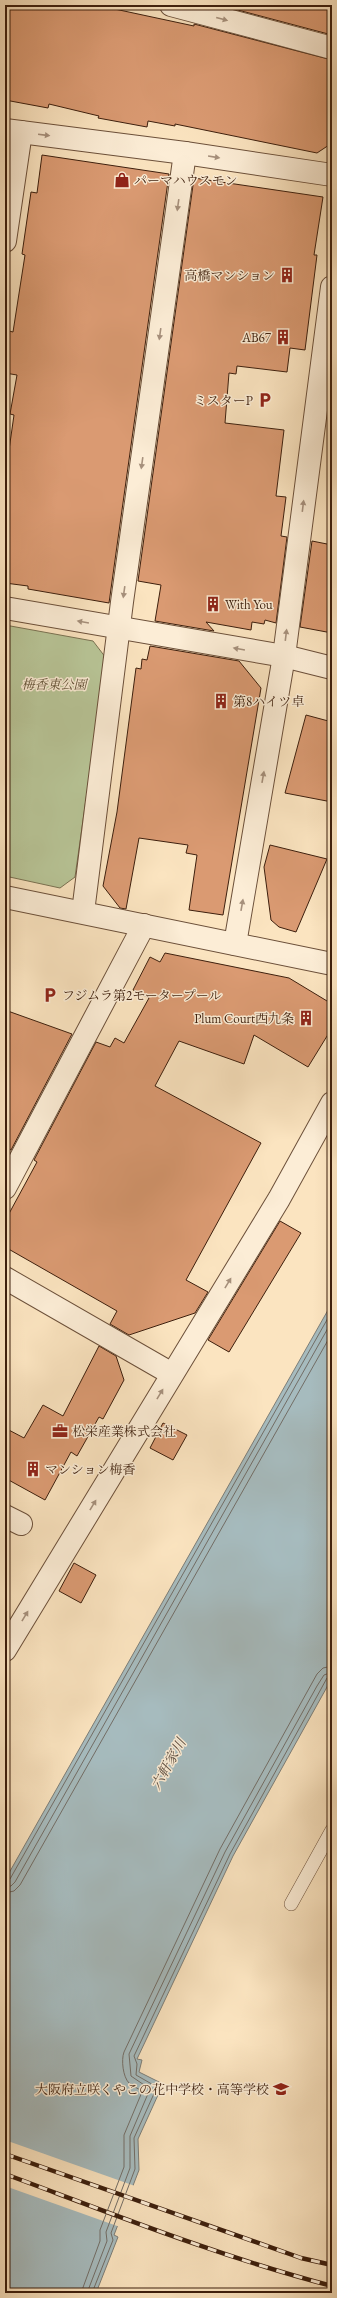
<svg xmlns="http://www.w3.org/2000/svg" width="337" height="2298" font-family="'EB Garamond','Noto Serif JP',serif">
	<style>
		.green { fill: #b8c597; stroke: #7a7252 }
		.water { fill: #a6bbbe; stroke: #7c7d77 }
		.pier { fill: #fbe4c0 }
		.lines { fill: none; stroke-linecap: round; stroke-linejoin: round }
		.shore { stroke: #726d66; stroke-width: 1 }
		.building { fill: #da9a72; stroke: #3d1f0d }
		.lane-casing { stroke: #6c503a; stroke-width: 14 }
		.street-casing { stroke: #6c503a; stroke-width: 24 }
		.lane { stroke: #fcedd6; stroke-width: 13 }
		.street { stroke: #fcedd6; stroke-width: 22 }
		.rail-casing { stroke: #3d1f0d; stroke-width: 4.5 }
		.rail { stroke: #fcedd6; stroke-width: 3; stroke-dasharray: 9; stroke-linecap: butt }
		.oneway { fill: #a6907c }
		.labels { text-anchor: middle; stroke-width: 3; stroke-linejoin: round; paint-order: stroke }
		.poi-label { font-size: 13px; fill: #3d1f0d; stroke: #fcedd6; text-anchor: start }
		.park-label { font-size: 13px; font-style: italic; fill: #625136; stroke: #fcedd6 }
		.water-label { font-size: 14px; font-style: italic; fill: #5c4e42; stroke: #fcedd6 }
	</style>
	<rect width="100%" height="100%" fill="#fbe4c0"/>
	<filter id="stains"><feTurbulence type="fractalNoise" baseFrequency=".005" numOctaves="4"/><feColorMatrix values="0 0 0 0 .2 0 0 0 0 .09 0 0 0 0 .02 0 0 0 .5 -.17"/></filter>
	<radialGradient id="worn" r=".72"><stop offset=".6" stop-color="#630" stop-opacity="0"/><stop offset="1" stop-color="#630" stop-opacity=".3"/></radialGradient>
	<!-- green -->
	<path class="green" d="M5 625 93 641 106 658 75 877 60 888 5 876Z"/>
	<!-- water -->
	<path class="water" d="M332 1303V1678L233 1856 137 2059 142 2060 139 2072 163 2084 138 2139 139 2170 114 2235 118 2237 96 2293H5V1880Z"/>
	<!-- pier -->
	<path class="pier" d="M5 2140 135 2186 120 2227 5 2186Z"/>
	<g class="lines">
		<!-- shore -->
		<g class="shore">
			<path d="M5 1882 10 1879 332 1311"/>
			<path d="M5 1887 11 1886 15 1882 332 1321"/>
			<path d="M5 1893 14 1891 20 1885 332 1333"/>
			<path d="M81 2293 100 2241V2230L124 2167V2135L142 2092C139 2088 133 2087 129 2083 123 2077 121 2060 124 2052L220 1849 317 1674 323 1668 332 1666"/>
			<path d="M87 2293 107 2241 106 2232 130 2168V2136L150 2089 131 2076 129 2054 225 1852 317 1686 324 1675 332 1672"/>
			<path d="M92 2293 113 2240 111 2233 135 2169 134 2138 157 2087 136 2075 137 2064 134 2056 230 1854 321 1689 327 1678 332 1677"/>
		</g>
	</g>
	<!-- building -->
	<g class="building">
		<path d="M5 5H96L194 26V24L332 60V143L317 153 175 124V126L148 121 147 127 98 118 99 116 49 104 48 108 5 100Z"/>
		<path d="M219 5H332V35Z"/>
		<path d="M42 155 169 174 109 603 28 589V586L5 583V478L14 415 10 414 17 375 5 373V364L9 331 13 332 25 255 22 254 31 192 37 193Z"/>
		<path d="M194 178 323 197 314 255H317L305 350 290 348 287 372 237 366 236 374 229 373 225 423 284 430 276 496 286 497 281 536 287 537 276 623 265 620 264 624 252 622 251 630 206 622 214 631 155 621 161 585 138 581Z"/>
		<path d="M312 541 332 545V633L300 627Z"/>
		<path d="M150 646 239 661 261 688 223 915 189 910 197 855 186 853 188 845 139 838 126 909 120 908 103 886 117 812 136 668 141 669 142 659 147 660Z"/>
		<path d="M306 715 332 722V802L285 793Z"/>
		<path d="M270 845 327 859 296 932 279 927 271 920 264 867Z"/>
		<path d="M165 953 289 978 332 1004V1028L308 1067 254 1035 244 1064 179 1041 155 1086 261 1143 186 1280 208 1292 195 1313 129 1335 110 1324 117 1311 5 1247V1221L37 1162 34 1160 96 1042 110 1047 115 1038 124 1043 149 998 133 990 150 957 160 962Z"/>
		<path d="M5 1010 72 1034 11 1150 5 1147Z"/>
		<path d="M280 1221 301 1233 229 1352 208 1340Z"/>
		<path d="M99 1346 116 1356 124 1380 103 1419 99 1417 77 1456 71 1452 45 1500 5 1478V1428L24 1438 43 1405 63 1416Z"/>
		<path d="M163 1423 187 1435 173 1460 150 1448Z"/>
		<path d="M74 1563 96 1575 81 1603 59 1591Z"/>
	</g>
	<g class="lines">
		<defs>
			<path id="lane" d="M291 1904 332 1830"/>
			<g id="street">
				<path d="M171 5 332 48"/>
				<path d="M5 130 185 153 332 175"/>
				<path d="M5 241 21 132"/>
				<path d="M5 608 284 656 332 668"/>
				<path d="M5 897 332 964"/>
				<path d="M83 912 122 602 185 153"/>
				<path d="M235 944 284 656 332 287"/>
				<path d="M5 1188 144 925"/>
				<path d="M5 1278 172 1374"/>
				<path d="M5 1516 21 1524"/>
				<path d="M5 1650 279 1199 332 1103"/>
			</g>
		</defs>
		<!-- lane casing -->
		<use href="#lane" class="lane-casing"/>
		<!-- street casing -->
		<use href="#street" class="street-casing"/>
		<!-- lane -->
		<use href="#lane" class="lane"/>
		<!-- street -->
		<use href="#street" class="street"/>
		<defs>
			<g id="rail">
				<path d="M5 2154 301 2258 332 2265"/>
				<path d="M5 2174C113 2214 221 2257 332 2286"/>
			</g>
		</defs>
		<!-- rail casing -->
		<use href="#rail" class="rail-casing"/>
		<!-- rail -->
		<use href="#rail" class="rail"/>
	</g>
	<!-- one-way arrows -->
	<defs><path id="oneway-solid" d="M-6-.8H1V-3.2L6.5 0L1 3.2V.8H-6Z"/></defs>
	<g class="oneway">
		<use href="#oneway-solid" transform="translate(222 19) rotate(15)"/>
		<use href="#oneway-solid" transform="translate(44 135) rotate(7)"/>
		<use href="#oneway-solid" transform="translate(214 157) rotate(9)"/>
		<use href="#oneway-solid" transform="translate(178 205) rotate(98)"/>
		<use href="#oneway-solid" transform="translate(160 334) rotate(98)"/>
		<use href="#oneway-solid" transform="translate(142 463) rotate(98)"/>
		<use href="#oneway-solid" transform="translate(303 506) rotate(-83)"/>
		<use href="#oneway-solid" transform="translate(124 592) rotate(98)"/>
		<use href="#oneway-solid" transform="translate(83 622) rotate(-170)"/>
		<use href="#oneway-solid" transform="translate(286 635) rotate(-83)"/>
		<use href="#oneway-solid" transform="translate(239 649) rotate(-170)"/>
		<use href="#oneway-solid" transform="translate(263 777) rotate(-80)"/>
		<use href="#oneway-solid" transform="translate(242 905) rotate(-80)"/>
		<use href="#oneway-solid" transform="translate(228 1283) rotate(-59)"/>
		<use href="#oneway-solid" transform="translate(160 1394) rotate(-59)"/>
		<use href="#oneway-solid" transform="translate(93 1505) rotate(-59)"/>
		<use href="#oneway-solid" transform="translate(25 1616) rotate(-59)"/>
	</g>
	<!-- icons -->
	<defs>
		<symbol id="shop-bare" viewBox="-9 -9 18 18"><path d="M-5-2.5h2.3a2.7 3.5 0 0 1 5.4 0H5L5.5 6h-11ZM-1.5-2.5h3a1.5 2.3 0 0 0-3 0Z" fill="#8f2418" stroke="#fcedd6" stroke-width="2.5" paint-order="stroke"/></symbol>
		<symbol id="building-bare" viewBox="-9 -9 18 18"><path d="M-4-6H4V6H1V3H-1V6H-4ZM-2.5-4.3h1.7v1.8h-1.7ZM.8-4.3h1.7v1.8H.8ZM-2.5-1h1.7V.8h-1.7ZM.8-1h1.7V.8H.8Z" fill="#8f2418" stroke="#fcedd6" stroke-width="2.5" paint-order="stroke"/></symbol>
		<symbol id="parking-bare" viewBox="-9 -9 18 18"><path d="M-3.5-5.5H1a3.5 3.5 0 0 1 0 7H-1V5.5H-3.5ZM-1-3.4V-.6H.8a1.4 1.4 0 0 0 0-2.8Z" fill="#8f2418" stroke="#fcedd6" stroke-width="2.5" paint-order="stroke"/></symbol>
		<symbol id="office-bare" viewBox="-9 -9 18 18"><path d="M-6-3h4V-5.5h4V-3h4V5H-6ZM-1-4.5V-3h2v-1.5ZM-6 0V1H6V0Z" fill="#8f2418" stroke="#fcedd6" stroke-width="2.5" paint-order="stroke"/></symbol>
		<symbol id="school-bare" viewBox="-9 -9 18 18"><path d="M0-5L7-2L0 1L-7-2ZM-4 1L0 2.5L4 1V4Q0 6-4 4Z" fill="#8f2418" stroke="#fcedd6" stroke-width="2.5" paint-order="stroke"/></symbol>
	</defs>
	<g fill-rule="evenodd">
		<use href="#shop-bare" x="111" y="169" width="22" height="22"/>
		<use href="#building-bare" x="276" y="264" width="22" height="22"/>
		<use href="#building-bare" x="272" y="326" width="22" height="22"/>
		<use href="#parking-bare" x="254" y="389" width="22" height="22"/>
		<use href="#building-bare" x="202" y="593" width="22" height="22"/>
		<use href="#building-bare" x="210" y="690" width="22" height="22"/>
		<use href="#parking-bare" x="39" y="984" width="22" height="22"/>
		<use href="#building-bare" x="295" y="1007" width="22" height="22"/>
		<use href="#office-bare" x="49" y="1420" width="22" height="22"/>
		<use href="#building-bare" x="22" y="1458" width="22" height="22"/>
		<use href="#school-bare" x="270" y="2078" width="22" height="22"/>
	</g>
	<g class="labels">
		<!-- poi labels -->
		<g class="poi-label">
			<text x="134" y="185">パーマハウスモン</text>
			<text x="275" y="280" text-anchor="end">高橋マンション</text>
			<text x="271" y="342" text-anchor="end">AB67</text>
			<text x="253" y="405" text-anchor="end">ミスターP</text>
			<text x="225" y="609">With You</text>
			<text x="233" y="706">第8ハイツ卓</text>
			<text x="62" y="1000">フジムラ第2モータープール</text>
			<text x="294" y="1023" text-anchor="end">Plum Court西九条</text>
			<text x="72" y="1436">松栄産業株式会社</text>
			<text x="45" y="1474">マンション梅香</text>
			<text x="269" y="2094" text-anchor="end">大阪府立咲くやこの花中学校・高等学校</text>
		</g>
		<!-- park labels -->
		<g class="park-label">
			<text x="54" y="689">梅香東公園</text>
		</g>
		<!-- water labels -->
		<g class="water-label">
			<text transform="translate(168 1764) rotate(-61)" y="5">六軒家川</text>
		</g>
	</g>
	<!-- margin -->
	<rect width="337" height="2298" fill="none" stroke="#fbe4c0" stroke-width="20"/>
	<rect x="6" y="6" width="325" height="2286" fill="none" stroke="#3d1f0d" stroke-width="2"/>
	<rect x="10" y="10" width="317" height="2278" fill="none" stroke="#3d1f0d"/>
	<rect width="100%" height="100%" filter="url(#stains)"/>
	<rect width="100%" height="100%" fill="url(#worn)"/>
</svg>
